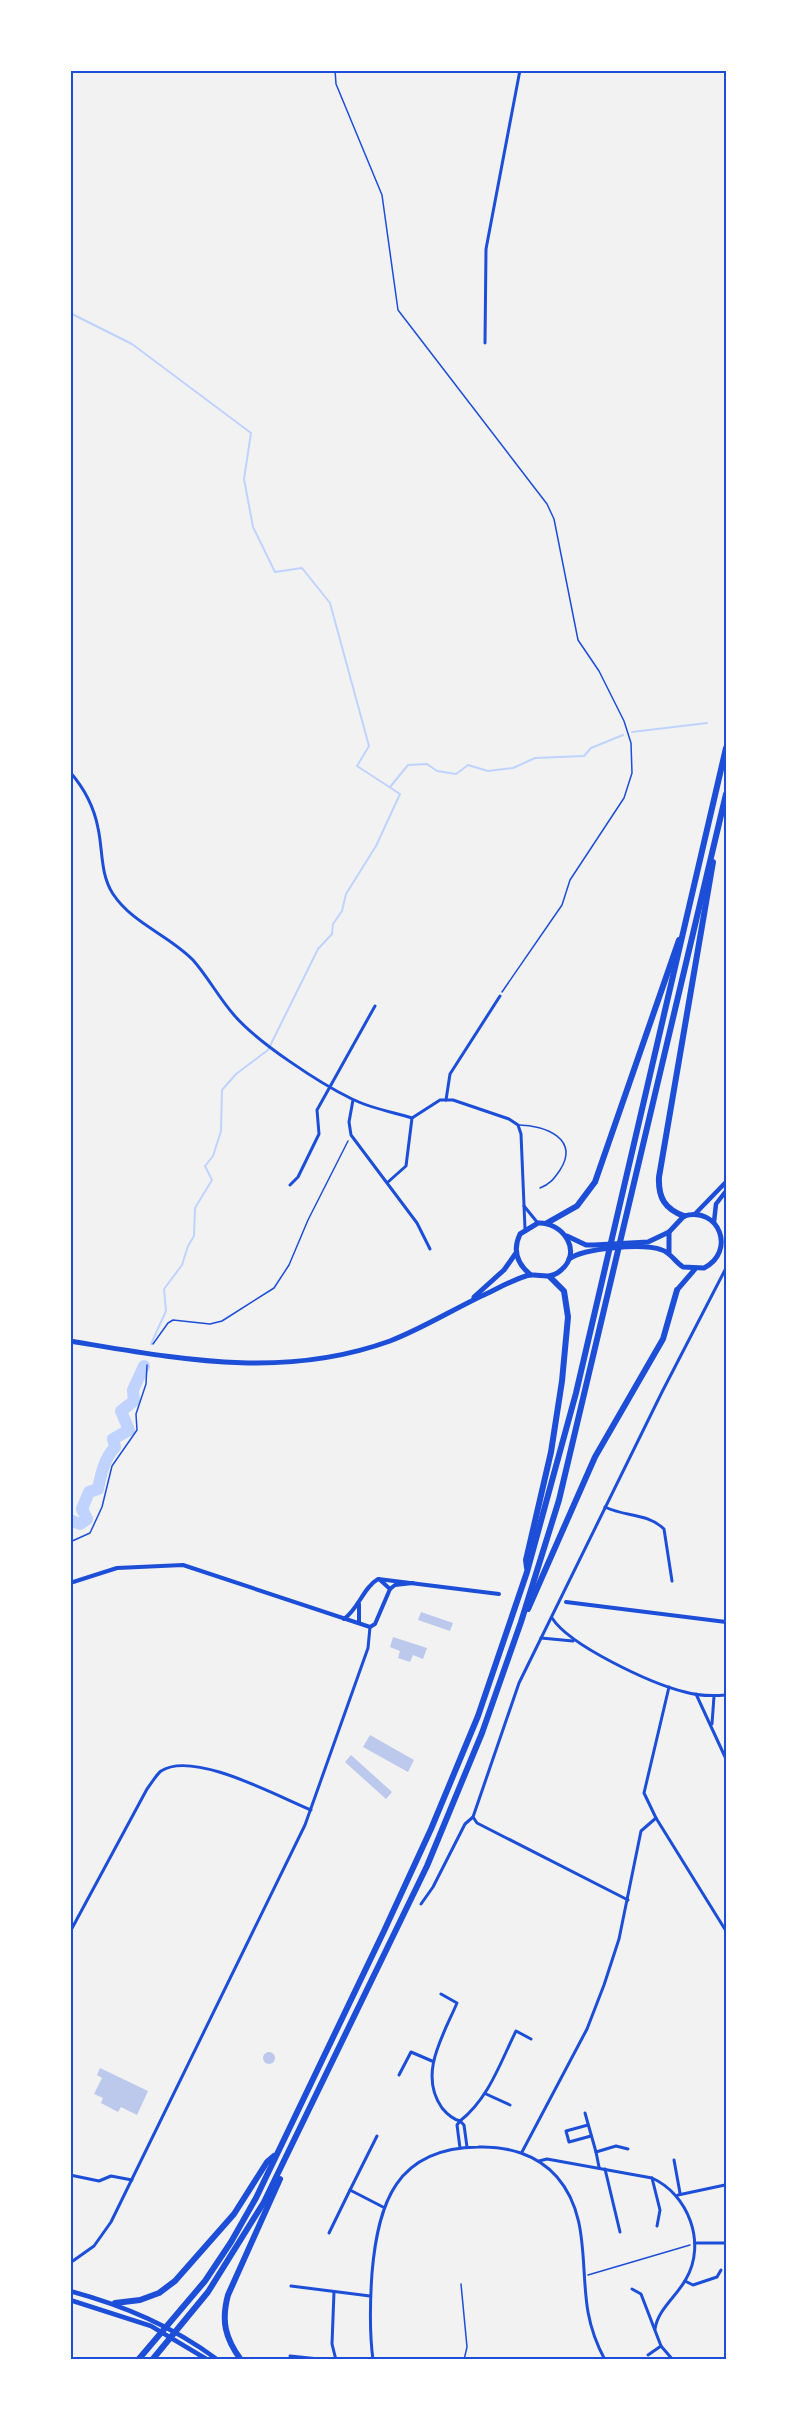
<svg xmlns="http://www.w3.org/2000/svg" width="797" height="2430" font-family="'Roboto Condensed',sans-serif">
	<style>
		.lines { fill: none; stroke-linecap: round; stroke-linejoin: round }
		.stream { stroke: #bfd3fe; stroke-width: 2 }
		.river { stroke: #bfd3fe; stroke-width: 12 }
		.building { fill: #bdc9ec }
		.path { stroke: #1d4ed8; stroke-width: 1.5 }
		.service { stroke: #1d4ed8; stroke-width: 1.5 }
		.minor { stroke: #1d4ed8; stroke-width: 3 }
		.tertiary { stroke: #1d4ed8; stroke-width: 4 }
		.secondary { stroke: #1d4ed8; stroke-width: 4.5 }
		.primary { stroke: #1d4ed8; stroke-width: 5 }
		.motorway { stroke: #1d4ed8; stroke-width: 6 }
		.neatline { fill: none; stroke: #1d4ed8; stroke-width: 2 }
	</style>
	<rect width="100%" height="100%" fill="#f2f2f2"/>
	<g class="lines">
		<!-- stream -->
		<g class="stream">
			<path d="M70 313 132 344 251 433 244 479 253 527 275 572 302 568 330 603 369 746 357 766 400 794 376 846 346 894 342 911 333 924 332 934 318 949 268 1050 236 1074 222 1090 221 1131 213 1156 205 1166 212 1180 195 1208 194 1236 188 1246 182 1265 164 1289 166 1311 151 1344"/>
			<path d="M632 732 707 723"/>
			<path d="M390 787 408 765 427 764 437 771 456 774 468 765 488 771 513 768 535 758 584 756 591 748 623 735"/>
		</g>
		<!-- river -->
		<path class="river" d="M70 1520 80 1524 87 1519 82 1509 89 1492 98 1489C101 1474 104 1459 115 1447L113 1439 129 1430 121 1411 134 1401 133 1390 144 1366"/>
	</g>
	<!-- building -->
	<g class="building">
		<path d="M421 1612 453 1623 450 1631 418 1620Z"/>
		<path d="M393 1637 427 1648 423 1659 413 1655 410 1662 398 1658 400 1651 390 1647Z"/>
		<path d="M370 1735 414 1760 408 1772 363 1747Z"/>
		<path d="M351 1755 392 1792 386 1799 345 1762Z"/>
		<circle cx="269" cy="2058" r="6"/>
		<path d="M100 2068 148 2091 137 2115 121 2107 118 2112 101 2103 103 2098 94 2094 102 2078 97 2075Z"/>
	</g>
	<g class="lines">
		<!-- path -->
		<g class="path">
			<path d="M335 70 336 84 382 195 398 310 547 504 554 519 578 640 599 671 624 721 631 743 632 773 624 798 570 880 562 905 502 992"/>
			<path d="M153 1344 168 1323 173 1320 210 1324 222 1321 274 1288 289 1265 308 1220 348 1141"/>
			<path d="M70 1542 90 1533 102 1507 112 1466 137 1430 136 1414 146 1384 147 1365"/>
			<path d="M588 2275 690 2245"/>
			<path d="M461 2284 467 2347 464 2360"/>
		</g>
		<!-- service -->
		<path class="service" d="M519 1125C545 1125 580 1139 560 1170 554 1179 550 1184 540 1188"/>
		<!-- minor -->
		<g class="minor">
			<path d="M485 343 486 249 520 70"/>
			<path d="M70 772C84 788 94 807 98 828 103 850 100 874 113 894 133 924 169 935 193 960 208 977 219 998 234 1015 257 1042 319 1083 352 1099 370 1108 392 1112 412 1118L440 1100H453L509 1119 518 1125 521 1134 525 1229"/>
			<path d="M353 1100 349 1122 351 1135 417 1223 430 1249"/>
			<path d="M446 1100 450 1074 500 996"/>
			<path d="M388 1182 406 1166 412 1118"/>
			<path d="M290 1185 298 1177 319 1134 317 1110 375 1006"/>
			<path d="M524 1206 537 1222"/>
			<path d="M605 1507C625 1517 648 1513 664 1529L672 1581"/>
			<path d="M552 1618C570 1646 652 1684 685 1692 698 1696 713 1696 726 1695"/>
			<path d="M541 1638 573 1641"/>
			<path d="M696 1694 726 1759"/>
			<path d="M712 1724 714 1696"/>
			<path d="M656 1818 726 1931"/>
			<path d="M628 1900 477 1823 473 1817 519 1683 662 1392 726 1268"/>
			<path d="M421 1904 433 1887 465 1824 473 1817"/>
			<path d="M70 1932 147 1789C151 1784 156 1775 161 1771 193 1750 277 1796 311 1810"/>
			<path d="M441 1994 457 2003C443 2036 418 2074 442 2108 447 2114 452 2119 460 2121 489 2098 500 2063 516 2031L531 2039"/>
			<path d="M399 2075 411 2052 432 2061"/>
			<path d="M486 2094 510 2105"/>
			<path d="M585 2113 596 2152 616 2146 628 2149"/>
			<path d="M588 2125 566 2131 569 2142 591 2136"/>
			<path d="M377 2136 350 2190 383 2207"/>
			<path d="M460 2148 457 2125 460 2121 464 2125 467 2147"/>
			<path d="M522 2152 587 2029 604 1985 619 1939 641 1831 656 1818 644 1793 669 1687"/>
			<path d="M596 2152 599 2167"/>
			<path d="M674 2160 680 2193"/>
			<path d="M539 2161 547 2159 652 2178C688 2194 707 2243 686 2279 677 2296 658 2309 655 2329"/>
			<path d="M605 2169 620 2232"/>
			<path d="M70 2175 99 2181 111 2176 132 2180"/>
			<path d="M652 2178 660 2210 657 2226"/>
			<path d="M678 2195 725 2185"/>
			<path d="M329 2233 350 2190"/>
			<path d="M695 2243H726"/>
			<path d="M70 2263 94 2246 111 2222 305 1825 368 1648 370 1627"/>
			<path d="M685 2281 693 2285 717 2277 721 2270"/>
			<path d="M291 2286 370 2296"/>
			<path d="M632 2289 641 2294 661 2346 673 2360"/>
			<path d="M334 2292 332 2344 336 2360"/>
			<path d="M648 2355 661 2346"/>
			<path d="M290 2356 329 2360"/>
			<path d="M373 2360C369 2330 370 2302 372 2273 378 2203 396 2148 478 2147 507 2146 537 2154 557 2177 590 2215 580 2266 588 2312 591 2329 597 2345 605 2360"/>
		</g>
		<!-- tertiary -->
		<g class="tertiary">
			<path d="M379 1579 390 1589"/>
			<path d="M70 1583 117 1568 183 1565 370 1627 375 1624 390 1589 395 1585 413 1583"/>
			<path d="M566 1602 726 1622"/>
			<path d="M344 1619C359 1608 363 1588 378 1579L499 1594"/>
			<path d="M359 1623V1604"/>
		</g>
		<!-- secondary -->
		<g class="secondary">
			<path d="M695 1214 726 1182"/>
			<path d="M714 1222 716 1204 726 1191"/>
			<path d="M70 2291C125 2306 172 2326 218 2360"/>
			<path d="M70 2300 151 2326 208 2360"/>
		</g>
		<!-- primary -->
		<g class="primary">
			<path d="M567 1236 586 1245H594L648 1242 669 1232"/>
			<path d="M569 1259C584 1248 643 1243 662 1250 671 1253 675 1262 683 1267L704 1268C736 1252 720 1206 684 1216L669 1232V1253"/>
			<path d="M677 1290 695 1269"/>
			<path d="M474 1297 504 1270 516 1253"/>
			<path d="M70 1341C180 1359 282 1380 390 1341 424 1328 455 1308 488 1293 500 1287 513 1280 526 1276 538 1272 548 1281 560 1271 584 1252 563 1222 538 1223L520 1234C512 1251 517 1264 531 1275"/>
		</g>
		<!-- motorway -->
		<g class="motorway">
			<path d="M684 1216C665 1209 658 1198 659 1177L713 862"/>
			<path d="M547 1223 577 1206 595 1182 679 940"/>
			<path d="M527 1568 526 1560 551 1452 562 1381 568 1317 564 1291 550 1277"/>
			<path d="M528 1609 595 1457 663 1339 677 1290"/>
			<path d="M115 2303 140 2300 159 2293 175 2281 234 2214 267 2162 274 2156"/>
			<path d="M138 2360 205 2281 231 2242 256 2198 384 1931 431 1829 478 1716 527 1572 576 1393 726 748"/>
			<path d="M152 2360 208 2292 264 2202 427 1866 482 1733 521 1622 559 1500 726 794"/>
			<path d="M241 2360C225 2338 221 2321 228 2295L280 2179"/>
		</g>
	</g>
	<!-- border -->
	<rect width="797" height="2430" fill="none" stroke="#ffffff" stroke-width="144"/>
	<rect x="72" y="72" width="653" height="2286" class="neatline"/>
</svg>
